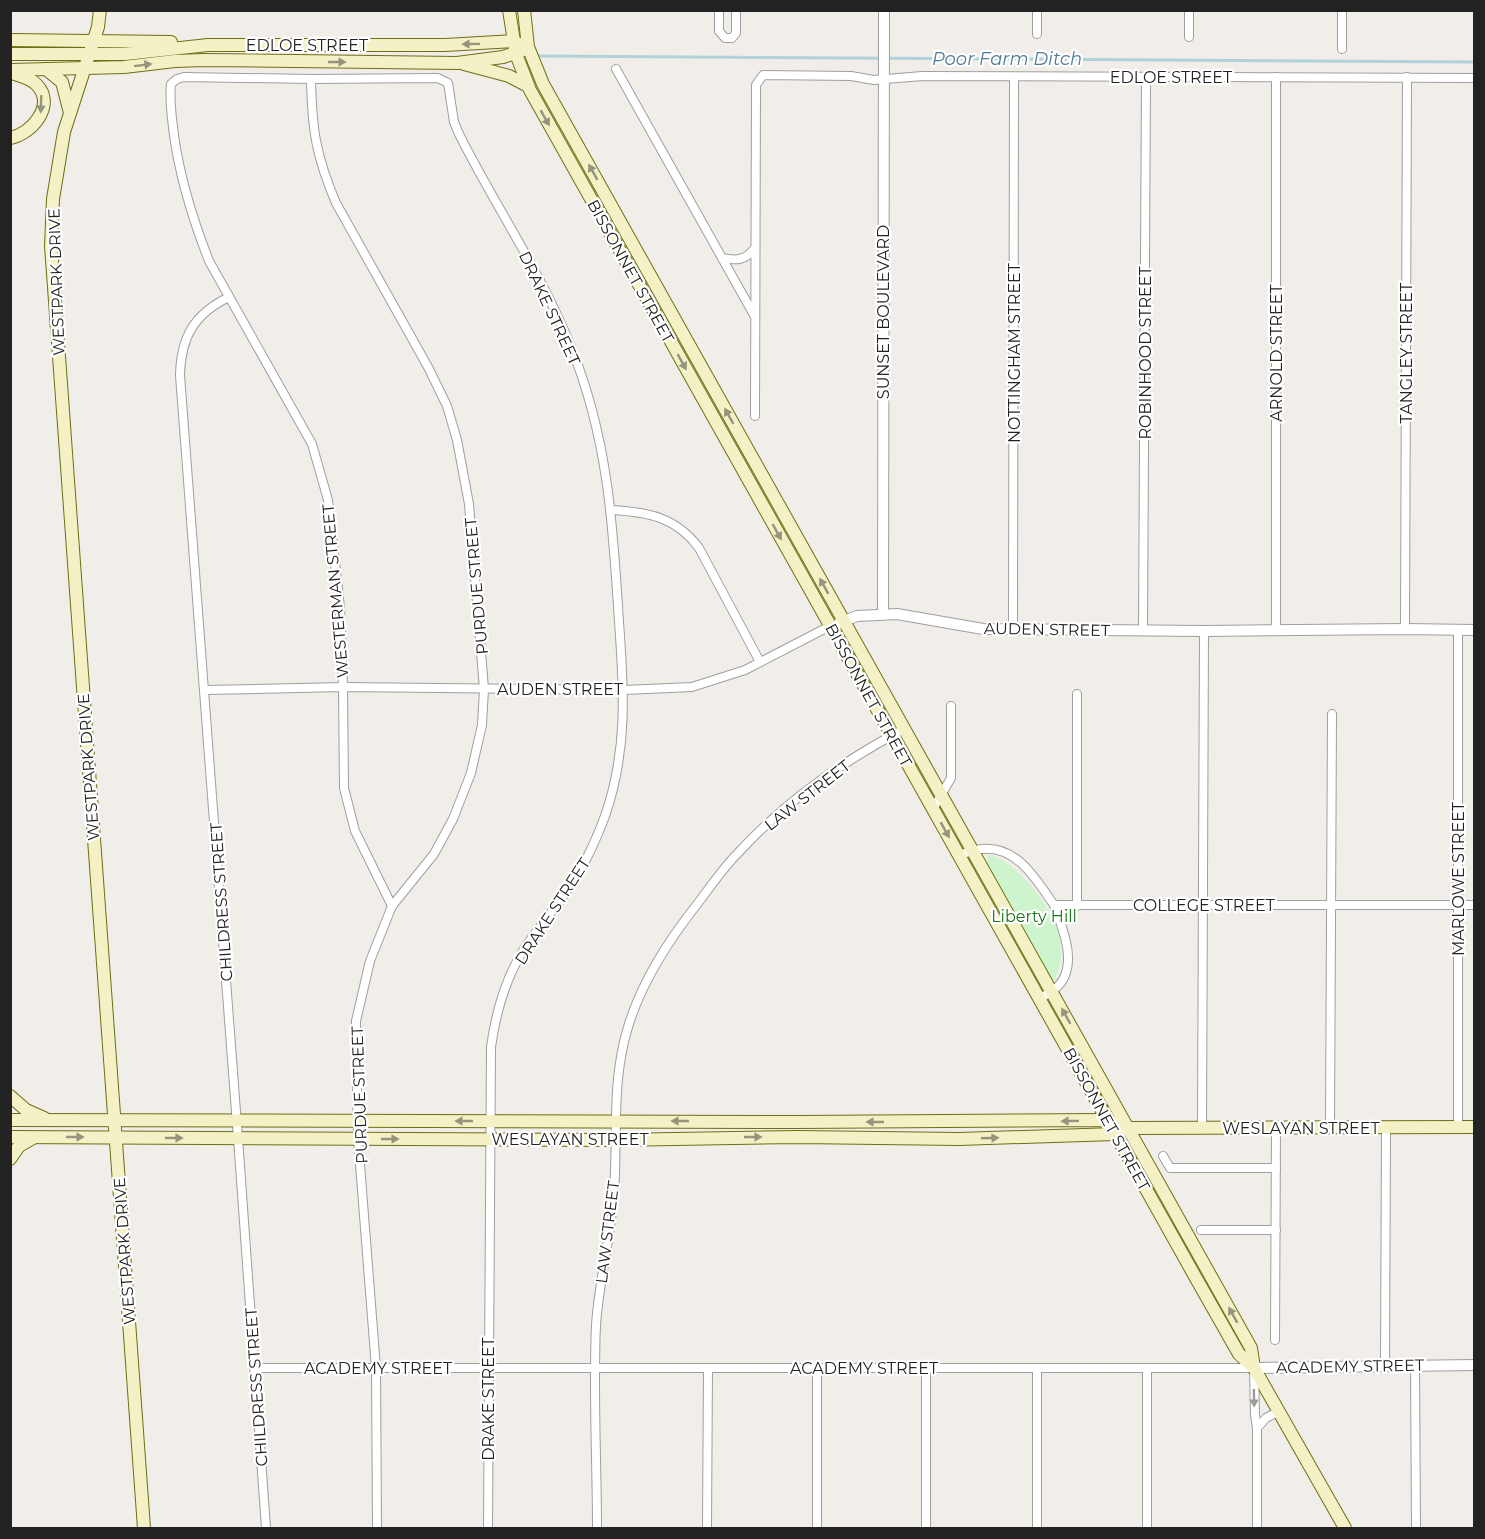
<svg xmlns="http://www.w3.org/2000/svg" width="1485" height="1539" font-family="Montserrat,sans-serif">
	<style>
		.park { fill: #cef4cd }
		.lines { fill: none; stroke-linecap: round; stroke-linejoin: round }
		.stream { stroke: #b0d3d9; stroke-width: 3 }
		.minor-casing { stroke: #9f9f9f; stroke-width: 10 }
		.tertiary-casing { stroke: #9f9f9f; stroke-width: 12 }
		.secondary-casing { stroke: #6d6f12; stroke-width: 14 }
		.minor { stroke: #fff; stroke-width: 8 }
		.tertiary { stroke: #fff; stroke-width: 10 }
		.secondary { stroke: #f3f1c5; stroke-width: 12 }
		.oneway { fill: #95947c }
		.oneway2 { fill: #9c9c9c }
		.labels { text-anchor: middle; stroke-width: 4.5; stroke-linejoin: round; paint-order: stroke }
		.street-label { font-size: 16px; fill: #222; stroke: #fff }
		.park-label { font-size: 16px; fill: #1a7619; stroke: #fff }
		.water-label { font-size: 18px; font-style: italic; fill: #517b98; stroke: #fff }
	</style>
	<rect width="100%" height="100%" fill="#f1eeea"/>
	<!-- park -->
	<path class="park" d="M988 855C999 856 1011 865 1019 873 1046 899 1075 943 1054 980H1051L986 866Z"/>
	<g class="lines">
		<!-- stream -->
		<path class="stream" d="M540 56 1474 62"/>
		<defs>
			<g id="minor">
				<path d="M719 10V31L725 38H732L736 33V10"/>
				<path d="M1342 10V49"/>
				<path d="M1037 34V10"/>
				<path d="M1189 37V10"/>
				<path d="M616 69 754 315"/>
				<path d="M311 79C312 130 316 156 336 203L428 367 447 406 457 440 469 504 484 689 482 725 471 773 453 819 434 854 392 906 370 961 356 1021 358 1139 376 1368 377 1528"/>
				<path d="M722 258C737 261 746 260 755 248"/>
				<path d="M229 297C194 314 181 337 180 375L238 1138 266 1528"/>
				<path d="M755 416 756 85 763 75 851 76 874 80 922 76 1474 78"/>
				<path d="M612 510C648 512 676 517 699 548L760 662"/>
				<path d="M1013 629 1014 77"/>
				<path d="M1143 629 1146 77"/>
				<path d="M1276 629V77"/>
				<path d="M1405 629 1407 77"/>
				<path d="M205 690 343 687 624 690 692 687 745 670 830 626"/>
				<path d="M1077 694V906"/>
				<path d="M933 809 951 778V706"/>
				<path d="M959 855C967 853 975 849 982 849 1017 845 1037 881 1054 905H1474"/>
				<path d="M392 906 355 831 344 788 343 687 340 607 328 500 312 444 209 261C193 220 180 179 174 135 172 118 169 101 171 84L177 79 184 77 311 79 438 78 448 83 454 122 459 134C495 206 541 272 571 347 608 438 613 525 619 622 624 689 628 750 605 816 596 840 585 865 570 886 557 907 540 925 526 946 506 976 496 1011 491 1047L488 1528"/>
				<path d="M1040 999C1045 995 1051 992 1055 989 1080 968 1063 929 1054 905"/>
				<path d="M1330 1127 1332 714"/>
				<path d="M1458 1127V630"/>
				<path d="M1202 1128 1204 631"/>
				<path d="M1163 1156 1170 1168H1276"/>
				<path d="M1201 1230H1276"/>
				<path d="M1275 1340 1276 1127"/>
				<path d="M1385 1365 1386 1128"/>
				<path d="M1415 1365 1416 1528"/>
				<path d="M254 1368H1254L1255 1415 1257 1428V1528"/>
				<path d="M817 1368V1528"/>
				<path d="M926 1368V1528"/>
				<path d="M1037 1368V1528"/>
				<path d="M1147 1368V1528"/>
				<path d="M1257 1428 1266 1418 1279 1411"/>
				<path d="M597 1528C597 1462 593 1391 596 1325 599 1280 611 1237 614 1192 618 1137 611 1082 628 1027 642 981 668 941 698 903 711 886 723 868 738 853 785 802 843 761 904 729"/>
				<path d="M707 1528 708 1368"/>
			</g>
			<g id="tertiary">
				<path d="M883 614 884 10"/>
				<path d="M839 623 857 616 897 614 983 629 1204 631 1405 629 1474 630"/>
				<path d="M1254 1368 1474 1365"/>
			</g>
			<g id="secondary">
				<path d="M100 10 98 27 64 132 53 199 51 246 144 1528"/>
				<path d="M509 10 516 54 530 90 1197 1280 1239 1354 1254 1368 1345 1528"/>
				<path d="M524 10 528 47 543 84 1251 1348 1254 1368"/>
				<path d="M10 40 171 42"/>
				<path d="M10 54H125L208 45H445L513 41 519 44"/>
				<path d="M464 64 509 76 528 86"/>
				<path d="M46 69 62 82 70 113"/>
				<path d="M10 70 124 67 175 61 205 60 457 63 503 57 521 51"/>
				<path d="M10 138C32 134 56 105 37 85 31 78 20 76 12 73"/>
				<path d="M10 1096 26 1110 44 1118"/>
				<path d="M10 1120 798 1122 1107 1120 1127 1128 1474 1127"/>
				<path d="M10 1137 615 1140 798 1137 959 1139 1115 1134 1121 1131"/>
				<path d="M10 1159 19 1146 33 1138"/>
			</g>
		</defs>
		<!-- minor casing -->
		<use href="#minor" class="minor-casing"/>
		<!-- tertiary casing -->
		<use href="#tertiary" class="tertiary-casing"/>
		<!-- secondary casing -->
		<use href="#secondary" class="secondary-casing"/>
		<!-- minor -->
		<use href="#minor" class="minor"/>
		<!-- tertiary -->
		<use href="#tertiary" class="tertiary"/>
		<!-- secondary -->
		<use href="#secondary" class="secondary"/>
	</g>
	<!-- one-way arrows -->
	<defs><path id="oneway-solid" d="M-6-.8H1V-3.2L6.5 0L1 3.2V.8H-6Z" transform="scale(1.5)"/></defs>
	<g class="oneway">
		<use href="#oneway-solid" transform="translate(471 44) rotate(179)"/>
		<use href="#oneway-solid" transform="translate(337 62)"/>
		<use href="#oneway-solid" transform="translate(143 65) rotate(-7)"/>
		<use href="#oneway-solid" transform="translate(41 104) rotate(92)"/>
		<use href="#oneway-solid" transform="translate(545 118) rotate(61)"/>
		<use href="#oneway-solid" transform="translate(593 172) rotate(-119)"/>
		<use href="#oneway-solid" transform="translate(682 362) rotate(61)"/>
		<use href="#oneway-solid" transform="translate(729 416) rotate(-119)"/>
		<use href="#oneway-solid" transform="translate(777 532) rotate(61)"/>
		<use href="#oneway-solid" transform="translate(824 586) rotate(-119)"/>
		<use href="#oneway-solid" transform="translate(945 830) rotate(61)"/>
		<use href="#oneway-solid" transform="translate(1066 1016) rotate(-119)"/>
		<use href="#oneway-solid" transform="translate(464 1121) rotate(180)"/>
		<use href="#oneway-solid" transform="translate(680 1121) rotate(-180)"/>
		<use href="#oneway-solid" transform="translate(1070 1121) rotate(179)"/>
		<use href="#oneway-solid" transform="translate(875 1122) rotate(180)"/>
		<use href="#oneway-solid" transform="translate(75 1137)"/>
		<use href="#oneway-solid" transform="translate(753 1137)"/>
		<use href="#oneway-solid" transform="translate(174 1138)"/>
		<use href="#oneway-solid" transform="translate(990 1138) rotate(-2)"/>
		<use href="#oneway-solid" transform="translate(390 1139)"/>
		<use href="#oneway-solid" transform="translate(1233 1315) rotate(-119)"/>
	</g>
	<use class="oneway2" href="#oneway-solid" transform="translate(1254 1398) rotate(89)"/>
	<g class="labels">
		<!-- street labels -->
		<g class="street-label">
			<text x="307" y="51">EDLOE STREET</text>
			<text x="1171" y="83">EDLOE STREET</text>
			<text transform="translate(631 271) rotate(61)" y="6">BISSONNET STREET</text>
			<text transform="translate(56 282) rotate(-92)" y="6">WESTPARK DRIVE</text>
			<text transform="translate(550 308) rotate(65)" y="6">DRAKE STREET</text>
			<text transform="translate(883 312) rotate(-90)" y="6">SUNSET BOULEVARD</text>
			<text transform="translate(1014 353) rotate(-90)" y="6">NOTTINGHAM STREET</text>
			<text transform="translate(1145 353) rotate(-90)" y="6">ROBINHOOD STREET</text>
			<text transform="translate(1276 353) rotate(-90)" y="6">ARNOLD STREET</text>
			<text transform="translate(1406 353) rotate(-90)" y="6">TANGLEY STREET</text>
			<text transform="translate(476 586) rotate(-95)" y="6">PURDUE STREET</text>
			<text transform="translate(335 591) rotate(-95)" y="6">WESTERMAN STREET</text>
			<text transform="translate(1047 629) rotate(1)" y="6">AUDEN STREET</text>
			<text x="560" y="695">AUDEN STREET</text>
			<text transform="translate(869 695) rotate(61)" y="6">BISSONNET STREET</text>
			<text transform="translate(88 767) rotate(-94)" y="6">WESTPARK DRIVE</text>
			<text transform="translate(807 795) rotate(-38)" y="6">LAW STREET</text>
			<text transform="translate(1458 879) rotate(-90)" y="6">MARLOWE STREET</text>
			<text transform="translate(221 902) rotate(-94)" y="6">CHILDRESS STREET</text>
			<text x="1204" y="911">COLLEGE STREET</text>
			<text transform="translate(552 911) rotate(-57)" y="6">DRAKE STREET</text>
			<text transform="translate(359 1095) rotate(-92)" y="6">PURDUE STREET</text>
			<text transform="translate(1107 1119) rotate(61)" y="6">BISSONNET STREET</text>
			<text x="1301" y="1134">WESLAYAN STREET</text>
			<text x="570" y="1145">WESLAYAN STREET</text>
			<text transform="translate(607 1232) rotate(-83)" y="6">LAW STREET</text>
			<text transform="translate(124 1251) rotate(-94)" y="6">WESTPARK DRIVE</text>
			<text transform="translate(1350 1366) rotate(-1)" y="6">ACADEMY STREET</text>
			<text x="378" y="1374">ACADEMY STREET</text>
			<text x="864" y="1374">ACADEMY STREET</text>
			<text transform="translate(256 1387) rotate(-94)" y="6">CHILDRESS STREET</text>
			<text transform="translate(488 1399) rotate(-90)" y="6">DRAKE STREET</text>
		</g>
		<!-- park labels -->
		<g class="park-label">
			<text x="1034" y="922">Liberty Hill</text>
		</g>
		<!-- water labels -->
		<g class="water-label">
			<text x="1007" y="65">Poor Farm Ditch</text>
		</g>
	</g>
	<!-- border -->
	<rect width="1485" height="1539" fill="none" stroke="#222222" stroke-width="24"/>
</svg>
